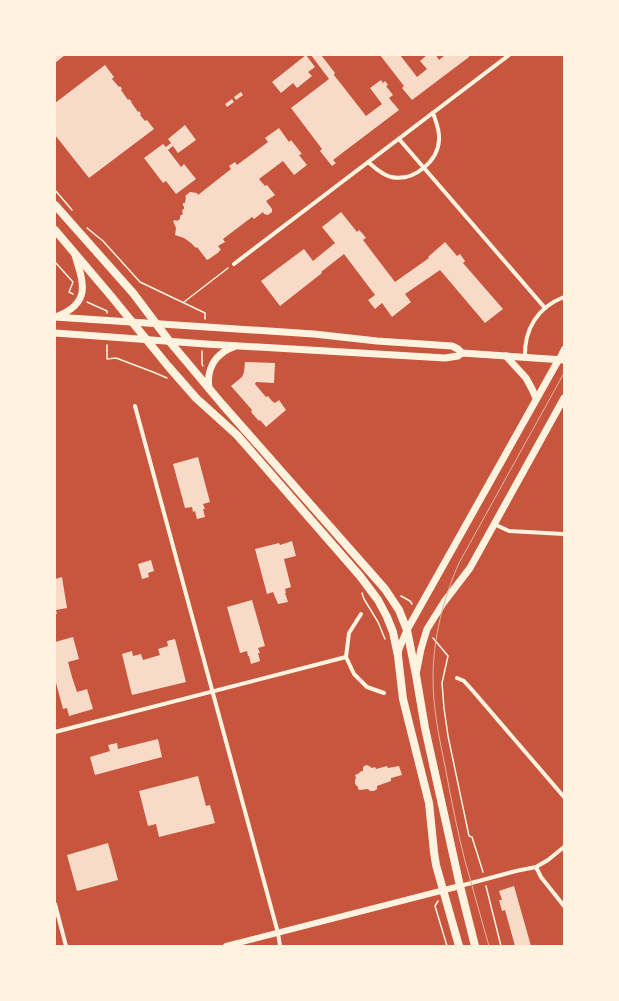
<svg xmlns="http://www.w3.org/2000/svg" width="619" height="1001" font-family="'Source Sans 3',sans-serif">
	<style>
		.building { fill: #f7dbc8 }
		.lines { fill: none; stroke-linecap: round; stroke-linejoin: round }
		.path { stroke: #fff3e0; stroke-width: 1.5 }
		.minor { stroke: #fff3e0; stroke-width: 4 }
		.tertiary { stroke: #fff3e0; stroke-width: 6 }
		.secondary { stroke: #fff3e0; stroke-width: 7 }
		.primary { stroke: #fff3e0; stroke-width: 8 }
		.tram { stroke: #e9b49f; stroke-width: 1 }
	</style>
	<rect width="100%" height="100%" fill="#c8553d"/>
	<!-- building -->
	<g class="building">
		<path d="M55 55H65L55 63Z"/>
		<path d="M306 55 315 67 308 72 312 76 297 88 293 83 281 93 272 82Z"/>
		<path d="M311 55H321L335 73 334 74V75L366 116 382 104 370 88 381 80 383 83 385 81 388 85 386 86 393 95 389 98 399 110 333 160 336 163 332 166 320 151 322 149 291 108 329 79Z"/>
		<path d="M380 55H400L417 77 427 69 420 61 427 55H436L439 60 445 55H468L469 57 412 100 402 88 404 86Z"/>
		<path d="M105 65 114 77 112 79 119 87 120 86 122 89 121 90 128 100 129 99 132 102H131L138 112 139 111 141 114 140 115 145 121 147 120 154 129 89 178 55 135V103Z"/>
		<path d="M241 92 243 95 236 100 234 97Z"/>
		<path d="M232 99 234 102 227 107 225 104Z"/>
		<path d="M185 125 196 140 178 153 173 146 168 150 181 167 184 164 196 179 176 194 166 181 163 183 144 158 163 144 166 147 171 143 168 139Z"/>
		<path d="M279 128 289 142 291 140 302 154 299 155 307 165 294 175 283 161 259 179 265 186 267 185 275 195 266 201 272 209V212L268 215 264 214 263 212 254 219 252 217 223 239 225 242 218 246 221 250 219 251V252L209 259 207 260 197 247 196 248 191 243 184 238 175 235 176 228 173 221 176 220 177 221 180 219V216L181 215H182L183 213 182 212 183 209H184V206H183V203H185L186 197 185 196 190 192 197 193 198 195 231 169 229 166 235 162 237 165 268 142 265 138Z"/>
		<path d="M341 212 357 232 359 230 362 233 366 238 363 240 395 282 429 258 428 257 445 242 457 256 460 254 465 261 463 263 503 309 485 323 440 270 405 294 411 302 392 317 382 303 375 309 368 300 375 295 344 254 321 272 322 273 280 306 261 281 304 249 313 261 335 243 322 227Z"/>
		<path d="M245 362 275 363 274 383 256 382 255 384 266 397 268 396 272 401 275 403 279 400 286 410 266 427 260 420 259 421 251 412 252 410 231 386 242 377 244 372Z"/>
		<path d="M198 457 210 502 203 504 205 509H203L205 517 197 519 195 511 193 512 192 507 185 508 173 464Z"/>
		<path d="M292 541 296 556 284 559 291 587 285 589 286 593H285L288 602 278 604 273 592 267 594 255 549 279 543 280 545Z"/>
		<path d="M151 560 154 571 148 573 149 577 142 579 138 564Z"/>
		<path d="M62 577 67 608 56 610 57 614H55V579Z"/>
		<path d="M252 600 265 646 258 648 260 653H258L260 661 251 664 249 656H248L247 651 240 653 227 607Z"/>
		<path d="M73 637 79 659 68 662 72 677 77 692 87 689 93 709 69 716 67 708 63 709 55 679V642Z"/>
		<path d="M175 639 186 682 132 695 122 654 132 651 133 656 141 654 143 660 160 655 158 649 168 646 167 641Z"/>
		<path d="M158 739 162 757 95 775 90 757 110 751 108 745 117 743 118 749Z"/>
		<path d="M366 765 369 766 372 768 375 767 376 769 387 766 388 768 399 766 402 775 391 778V781L377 786V789L374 791H370L368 789 360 790 358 789V787L355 784V780L356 778 355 775 360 773 359 772 363 771V767Z"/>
		<path d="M198 776 206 806 210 805 215 823 159 837 156 824 148 826 139 791Z"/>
		<path d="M108 843 118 880 77 891 67 855Z"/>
		<path d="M514 886 531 946H515L505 910 502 911 499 900H502L499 891Z"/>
	</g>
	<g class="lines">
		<!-- path -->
		<g class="path">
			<path d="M55 190 72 210"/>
			<path d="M87 228 103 241 140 282 205 313V319"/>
			<path d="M55 262 73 282 69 292 73 294"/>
			<path d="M87 302 107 311V313"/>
			<path d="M184 302 228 268"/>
			<path d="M107 345V359L116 358 153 372 167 378"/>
			<path d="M202 351V364L203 366"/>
			<path d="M362 593 364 599 378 622 385 639"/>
			<path d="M401 596 410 601 412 604"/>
			<path d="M433 638 448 656 442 683 444 708 448 736 469 836 472 837 483 872"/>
			<path d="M486 886 501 946"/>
			<path d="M438 901 435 906 447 946"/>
		</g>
		<!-- minor -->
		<g class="minor">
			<path d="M399 139 545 308"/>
			<path d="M368 162C375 168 382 175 391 177 414 182 438 161 439 140 440 130 436 122 433 113"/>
			<path d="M234 264 509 55"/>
			<path d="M525 357C524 329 538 307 564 297"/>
			<path d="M135 406 278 933 280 946"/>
			<path d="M494 524 509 531 564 534"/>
			<path d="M361 614 349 633 346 657 354 674 367 687 384 693"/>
			<path d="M457 678 464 681 473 691 564 797"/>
			<path d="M55 732 346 657"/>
			<path d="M536 867 541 877 564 906"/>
			<path d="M460 886 516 871 536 867 548 860 564 847"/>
			<path d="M55 904 66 946"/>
		</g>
		<!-- tertiary -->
		<g class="tertiary">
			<path d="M559 359 564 349"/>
			<path d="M226 946 460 886"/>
		</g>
		<!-- secondary -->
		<g class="secondary">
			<path d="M58 316C92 302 83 282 75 255"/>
			<path d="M55 317 314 334 377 341 452 346 458 349 462 353"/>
			<path d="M55 333 97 336 206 344 445 358 458 356 462 353 564 360"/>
			<path d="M506 356 526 378 532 389 536 398"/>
			<path d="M209 389C207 375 211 362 221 354 225 350 231 348 235 346"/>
			<path d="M398 656 399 649 407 630 559 359"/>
			<path d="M416 674 421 649 427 629 444 602 470 568 564 398"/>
		</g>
		<!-- primary -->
		<g class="primary">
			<path d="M55 205 133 293 170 342 222 404 385 589 399 610 407 630 416 675 425 728 460 886 475 946"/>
			<path d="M55 230 111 296 168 366 196 398 237 435 360 576 378 600 387 617 393 632 398 656 403 699 429 803 434 852 436 865 459 946"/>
		</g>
		<!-- tram -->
		<path class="tram" d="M489 946C481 918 473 889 465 861 457 830 451 798 445 766 439 737 433 708 433 678 433 639 443 599 459 563L564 373"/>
	</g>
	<!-- border -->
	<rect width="619" height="1001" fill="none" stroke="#fff3e0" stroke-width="112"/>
</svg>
